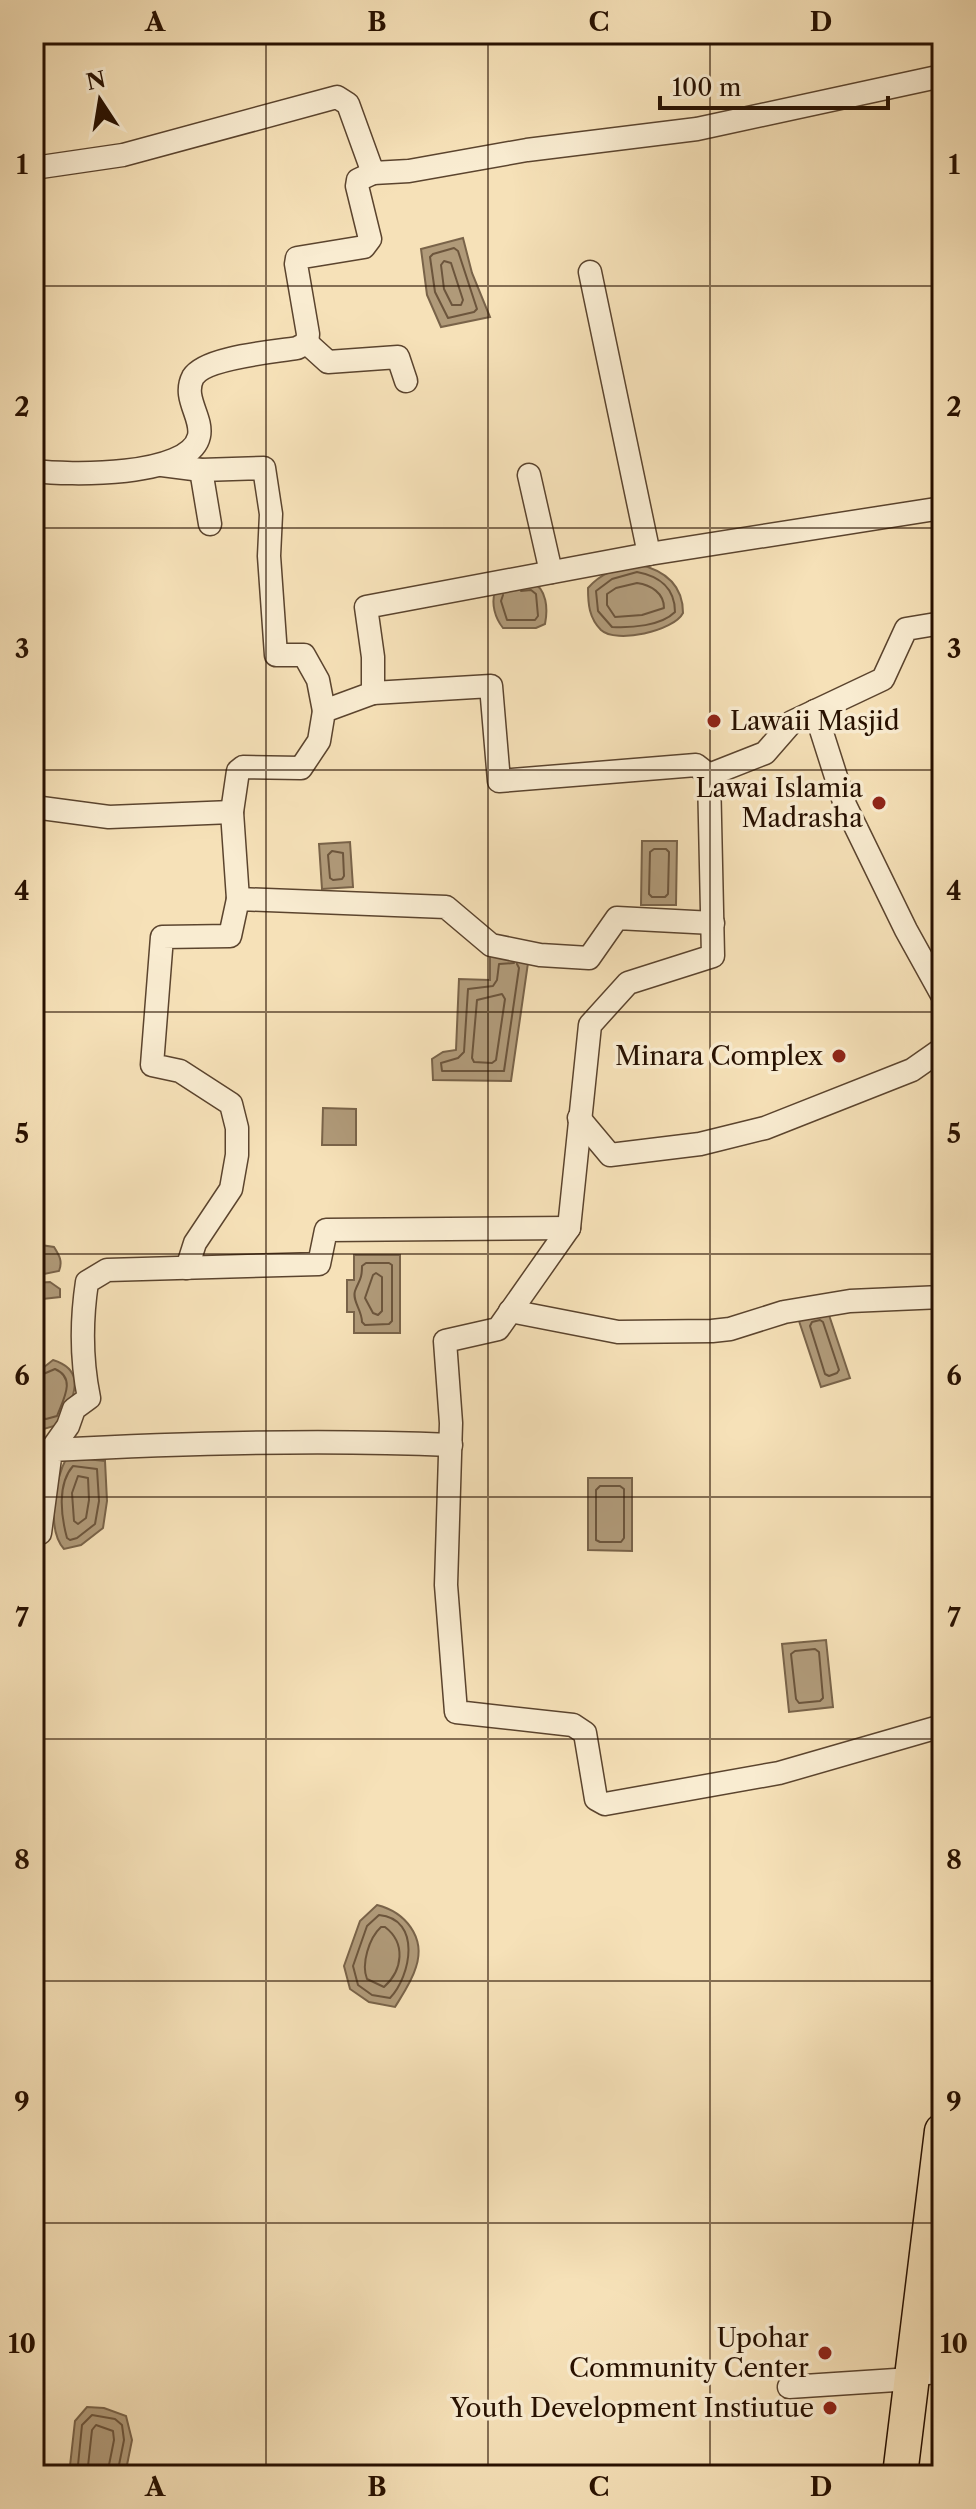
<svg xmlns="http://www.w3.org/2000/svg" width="976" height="2509" font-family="'Libre Caslon Text',serif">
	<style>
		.water { fill: #b09a79; stroke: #796349; stroke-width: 2 }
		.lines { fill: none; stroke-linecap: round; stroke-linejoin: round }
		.shore { stroke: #6c553c; stroke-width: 2 }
		.minor-casing { stroke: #5b442e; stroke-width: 25 }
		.highway-casing { stroke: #271000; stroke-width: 37 }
		.minor { stroke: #f9ecd1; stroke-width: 22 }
		.highway { stroke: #f6e1b8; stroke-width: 34 }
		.grid { fill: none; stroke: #271000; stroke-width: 2; stroke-opacity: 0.55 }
		.poi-dot { fill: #8f2418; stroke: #f9ecd1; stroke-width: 3 }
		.labels { text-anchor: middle; stroke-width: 7; stroke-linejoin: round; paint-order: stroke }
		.poi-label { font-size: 26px; fill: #271000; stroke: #f9ecd1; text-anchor: end }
		.neatline { fill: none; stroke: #271000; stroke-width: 3 }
		.grid-label { font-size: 26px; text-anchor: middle; font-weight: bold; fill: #271000 }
	</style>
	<rect width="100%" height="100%" fill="#f6e1b8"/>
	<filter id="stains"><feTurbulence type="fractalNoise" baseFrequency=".0025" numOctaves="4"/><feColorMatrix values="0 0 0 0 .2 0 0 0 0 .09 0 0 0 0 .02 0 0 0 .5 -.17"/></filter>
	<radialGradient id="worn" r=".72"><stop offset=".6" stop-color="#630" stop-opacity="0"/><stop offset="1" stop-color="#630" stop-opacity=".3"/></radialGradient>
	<!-- water -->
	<g class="water">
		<path d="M463 238 472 273 490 317 441 327 427 295 421 249Z"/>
		<path d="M637 564C664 570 683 584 683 613 674 631 616 644 601 630 589 618 588 604 588 588 602 572 617 569 637 564Z"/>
		<path d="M532 582C547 589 548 609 545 624L536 628H503C495 618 491 604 495 591Z"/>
		<path d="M642 841H677L676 905H641Z"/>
		<path d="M350 842 353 887 322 889 319 844Z"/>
		<path d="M490 954 529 956 511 1081 433 1080 432 1059 443 1052 456 1050 459 979 490 980Z"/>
		<path d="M323 1108 356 1109V1145H322Z"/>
		<path d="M34 1244 54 1247C59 1255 63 1261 59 1271L34 1276Z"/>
		<path d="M354 1255H400V1333H354V1312H347V1280H354Z"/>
		<path d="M50 1282 60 1289V1297L34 1300V1283Z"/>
		<path d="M827 1309 850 1378 821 1387 798 1318Z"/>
		<path d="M53 1360C88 1371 72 1396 64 1423L44 1429 34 1420V1375Z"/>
		<path d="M67 1457 105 1461 107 1501 103 1528 81 1545 64 1549C46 1529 55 1479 67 1457Z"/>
		<path d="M588 1478H632V1551L588 1550Z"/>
		<path d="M826 1640 833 1707 789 1712 782 1644Z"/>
		<path d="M377 1905C405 1912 426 1937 416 1967 412 1981 403 1994 395 2007L369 2002 350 1989 344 1966 360 1921Z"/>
		<path d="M87 2407 104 2408 126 2416 132 2440 125 2475H69L75 2421Z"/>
	</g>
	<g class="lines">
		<!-- shore -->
		<g class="shore">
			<path d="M454 248 458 251 477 309 474 312 448 318 435 292 430 257 433 254Z"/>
			<path d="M444 261 451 263 463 300 461 305H452L444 289 441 265Z"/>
			<path d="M637 572C659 576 675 588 675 612 661 626 631 628 612 627L598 611 596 591 612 579Z"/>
			<path d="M637 583C651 585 664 593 664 608L642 615 615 617 607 605V594L616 588Z"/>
			<path d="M503 595 501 601 507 620H535L538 616 536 594 531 590 521 591"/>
			<path d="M654 849H666L669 852 668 894 665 897H652L649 894 650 852Z"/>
			<path d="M332 851 343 853 344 876 342 879 333 880 330 878 328 855Z"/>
			<path d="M514 963 499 964 497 980 493 986 468 989 464 1052 458 1058 441 1063 442 1071H504L519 968 517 964"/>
			<path d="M502 994 505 999 496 1060 492 1063 474 1062 472 1058 477 1000Z"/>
			<path d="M366 1263H389L392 1265V1321L389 1324 365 1325 362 1322C362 1310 352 1301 355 1291 359 1280 362 1280 362 1266Z"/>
			<path d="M376 1273 382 1277V1311L378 1315 373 1313 365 1298 373 1275Z"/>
			<path d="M820 1320 823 1322 839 1370 837 1373 829 1376 825 1374 810 1326 812 1322Z"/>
			<path d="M34 1378 55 1369C76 1378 64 1398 57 1416L46 1419 34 1415"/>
			<path d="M73 1466 97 1469 99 1501 95 1524 77 1538 70 1540 67 1538C61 1516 57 1484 73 1466Z"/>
			<path d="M78 1476 88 1478 89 1500 86 1518 78 1524 74 1521 72 1493Z"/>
			<path d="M600 1486H620L624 1489V1538L621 1542H600L596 1540V1490Z"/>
			<path d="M815 1649 819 1652 823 1698 820 1701 799 1703 796 1699 791 1654 795 1651Z"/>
			<path d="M379 1915C422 1919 411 1976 390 1998L372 1995 358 1985 353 1966 367 1926Z"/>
			<path d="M381 1927H385C406 1943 403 1970 384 1987L367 1979C361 1964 369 1938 381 1927Z"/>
			<path d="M77 2475 82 2425 92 2415 115 2419 122 2425 124 2440 117 2475"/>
			<path d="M87 2475 92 2430 96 2425 113 2431 114 2440 107 2475"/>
		</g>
		<defs>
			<g id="minor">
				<path d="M941 34 942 35"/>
				<path d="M34 168 123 155 337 97 348 104 373 173 409 171 527 150 697 129 942 76"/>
				<path d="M590 272 649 554"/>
				<path d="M307 343 328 362 398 357 406 381"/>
				<path d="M162 465 201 470 264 468 271 514 269 556 276 655H304L318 680 324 711"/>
				<path d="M201 470 210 524"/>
				<path d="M34 471C67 475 190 478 199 436 203 417 182 398 193 377 205 357 274 352 297 348L307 343 308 334 296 264 297 258 364 247 370 239 357 186 358 180 373 173"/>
				<path d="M529 475 551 572"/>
				<path d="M942 623 906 629 883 679 792 722 765 753 709 775 713 956 628 983 590 1025 569 1228 498 1329 445 1341 451 1423 446 1585 456 1712 573 1725 585 1733 596 1799 605 1804 779 1773 942 1726"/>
				<path d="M373 693 491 686 499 781 696 765 709 775"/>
				<path d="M815 711 845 805 906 930 942 995"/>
				<path d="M34 807 109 817 232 812"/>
				<path d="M238 899 232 812 238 771 243 767 301 768 319 741 324 711 373 693V657L366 607 649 554 942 508"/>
				<path d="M579 1118 610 1155 700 1144 765 1128 912 1070 942 1049"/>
				<path d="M187 1268 195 1243 231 1189 237 1155V1128L231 1104 180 1071 152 1065 162 937 230 936 238 899 446 907 491 945 540 955 589 958 617 918 713 923"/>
				<path d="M510 1311 618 1332 712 1331 730 1329 784 1312 850 1301 942 1297"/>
				<path d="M51 1450 68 1426 74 1409 89 1398C81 1359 81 1322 87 1282L107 1270 319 1264 326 1230 569 1228"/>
				<path d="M34 1534 40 1533 51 1450C183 1443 318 1439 451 1445"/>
				<path d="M912 2374 942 2372"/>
				<path d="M789 2387 911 2379"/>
			</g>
			<path id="highway" d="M900 2475 942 2131"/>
		</defs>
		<!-- minor casing -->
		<use href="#minor" class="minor-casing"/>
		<!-- highway casing -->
		<use href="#highway" class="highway-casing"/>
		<!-- minor -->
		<use href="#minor" class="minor"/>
		<!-- highway -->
		<use href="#highway" class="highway"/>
	</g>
	<!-- grid -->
	<path class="grid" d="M266 34V2475M488 34V2475M710 34V2475M34 286H942M34 528H942M34 770H942M34 1012H942M34 1254H942M34 1497H942M34 1739H942M34 1981H942M34 2223H942"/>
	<!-- markers -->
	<g class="poi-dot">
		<circle cx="714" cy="721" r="8"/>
		<circle cx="879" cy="803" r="8"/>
		<circle cx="839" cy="1056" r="8"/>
		<circle cx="825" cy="2353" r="8"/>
		<circle cx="830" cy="2408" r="8"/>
	</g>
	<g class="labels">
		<!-- poi labels -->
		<g class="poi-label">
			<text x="730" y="730" text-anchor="start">Lawaii Masjid</text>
			<text x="863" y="797">Lawai Islamia<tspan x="863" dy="30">Madrasha</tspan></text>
			<text x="823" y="1065">Minara Complex</text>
			<text x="809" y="2347">Upohar<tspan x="809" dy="30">Community Center</tspan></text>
			<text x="814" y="2417">Youth Development Instiutue</text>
		</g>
	</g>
	<!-- margin -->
	<rect width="976" height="2509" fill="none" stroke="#f6e1b8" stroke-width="88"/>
	<!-- north arrow -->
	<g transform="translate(100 100) rotate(348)" stroke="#f9ecd1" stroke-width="6" paint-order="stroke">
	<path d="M0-6L14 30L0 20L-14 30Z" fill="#271000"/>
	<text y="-12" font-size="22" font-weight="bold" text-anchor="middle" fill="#271000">N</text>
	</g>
	<!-- scale -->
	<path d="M660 96v12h228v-12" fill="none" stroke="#271000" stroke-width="4"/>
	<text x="672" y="96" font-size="24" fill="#271000" stroke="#f9ecd1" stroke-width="6" paint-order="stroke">100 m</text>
	<rect x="44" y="44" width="888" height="2421" class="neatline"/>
	<g class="grid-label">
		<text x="155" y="31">A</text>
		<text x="377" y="31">B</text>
		<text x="599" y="31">C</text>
		<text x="821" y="31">D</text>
		<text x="22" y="174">1</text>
		<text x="954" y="174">1</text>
		<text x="22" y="416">2</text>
		<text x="954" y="416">2</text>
		<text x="22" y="658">3</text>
		<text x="954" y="658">3</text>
		<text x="22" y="900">4</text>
		<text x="954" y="900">4</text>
		<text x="22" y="1143">5</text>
		<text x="954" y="1143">5</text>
		<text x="22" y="1385">6</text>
		<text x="954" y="1385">6</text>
		<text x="22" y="1627">7</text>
		<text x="954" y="1627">7</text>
		<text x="22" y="1869">8</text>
		<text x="954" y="1869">8</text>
		<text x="22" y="2111">9</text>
		<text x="954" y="2111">9</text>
		<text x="22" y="2353">10</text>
		<text x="954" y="2353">10</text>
		<text x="155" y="2496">A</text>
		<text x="377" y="2496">B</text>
		<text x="599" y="2496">C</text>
		<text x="821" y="2496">D</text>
	</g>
	<rect width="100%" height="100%" filter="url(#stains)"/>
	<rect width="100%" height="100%" fill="url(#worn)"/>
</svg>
